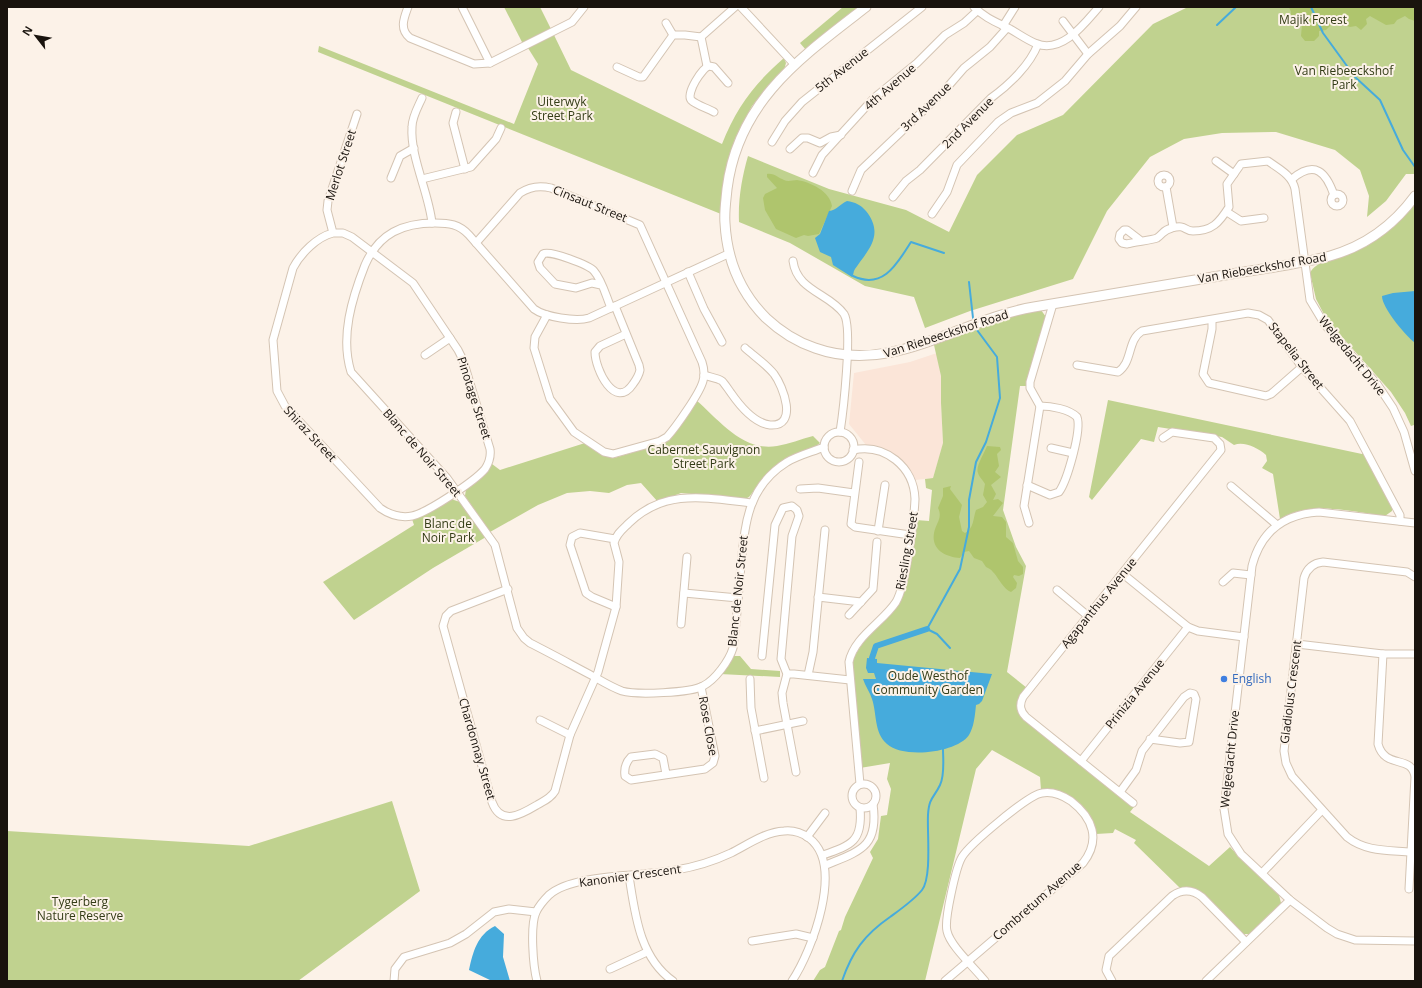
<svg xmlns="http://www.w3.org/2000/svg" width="1422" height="988" font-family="'Open Sans',sans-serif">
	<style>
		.commercial { fill: #fbe5d8 }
		.green { fill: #c0d28f }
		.forest { fill: #afc56d }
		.water { fill: #46abdc }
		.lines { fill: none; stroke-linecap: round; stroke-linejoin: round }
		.stream { stroke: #46abdc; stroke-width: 2 }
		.canal { stroke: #46abdc; stroke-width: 6 }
		.minor-casing { stroke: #d4c4b3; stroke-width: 9 }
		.tertiary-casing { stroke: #d4c4b3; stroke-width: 11 }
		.minor { stroke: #fff; stroke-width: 7 }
		.tertiary { stroke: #fff; stroke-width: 9 }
		.shop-dot { fill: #3f7fe0; stroke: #fcf2e8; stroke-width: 1.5 }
		.labels { text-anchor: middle; stroke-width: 4; stroke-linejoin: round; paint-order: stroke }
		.park-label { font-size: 12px; fill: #333c16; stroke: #fcf2e8 }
		.street-label { font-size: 12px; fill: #19130d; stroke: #fcf2e8 }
		.shop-label { font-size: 12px; fill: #366cbe; stroke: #fcf2e8; text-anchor: start }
	</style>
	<rect width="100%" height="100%" fill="#fcf2e8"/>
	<!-- commercial -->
	<path class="commercial" d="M937 353 941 376V403L943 444 933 478 915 480 908 467 900 458 875 446 866 445 849 424 854 373 910 362Z"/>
	<!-- green -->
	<g class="green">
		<path d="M504 7H540L551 29 523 44Z"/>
		<path d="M843 7H860L806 50 800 43Z"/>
		<path d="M1188 7H1415V174H1406L1386 201 1367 217 1369 196 1360 170 1335 150 1276 132 1222 133 1184 139 1150 157 1107 211 1073 279 970 311 925 328 914 297 865 286 790 243 739 222C738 199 742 177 748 156L829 189 906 210 949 232 977 175 1017 135 1063 115 1153 24Z"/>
		<path d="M554 35 571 70 722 144C736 108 755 83 784 58L786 63 784 70 767 88 752 106 735 139 726 170 721 214 318 52 319 46 514 124 538 64 528 48Z"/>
		<path d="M1415 203V428L1414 425 1411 426 1405 413 1391 392 1327 320 1316 299 1310 273C1317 259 1341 258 1354 252 1378 241 1396 220 1415 203Z"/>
		<path d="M1041 310 1046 317 1027 386H1020L1003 510 1016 547 1026 566 1007 672 1027 688C1020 699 1013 707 1023 719L1134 807 1130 812 1209 866 1230 847 1241 859 1279 895 1281 903 1250 934H1242L1201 892 1196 890 1180 888 1134 843 1136 840 1115 829 1113 833 1096 834C1091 802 1067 800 1041 790L1040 777 992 750 976 769 925 981H813L820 970 825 967 839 931 841 930 845 917 873 858 870 852 878 839 881 816 887 815 891 789 887 779 890 763 860 768 852 663C861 637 887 622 901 598 911 581 913 540 916 520L929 521 932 490 926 488 925 479 933 478 943 443 941 403V376L934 345 1007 317Z"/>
		<path d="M696 400C719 420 743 452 777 446 789 444 801 439 813 436L820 443 815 447 804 451 756 488 749 497 745 499 681 493 658 502 641 483 627 485 609 493 590 491 567 493 538 505 490 532 465 496 466 489 485 474 492 464 500 470 585 443 605 456 614 458 661 444 672 436Z"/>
		<path d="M1108 400 1362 454 1364 452 1392 507V511L1385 516C1351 512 1311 500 1280 519L1273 474 1262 468 1267 461 1266 455C1258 448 1244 441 1234 445L1222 437 1158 427 1154 442 1141 439 1092 500 1089 497Z"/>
		<path d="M451 499 460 502 486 537 433 568 354 620 323 582 414 525 412 519 426 514Z"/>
		<path d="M734 656H740L751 669 780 671V677L720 674Z"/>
		<path d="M392 801 420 891 298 981H7V831L249 846Z"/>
	</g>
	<!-- forest -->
	<g class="forest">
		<path d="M1289 7H1415V21L1409 19 1405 16 1397 20 1394 24 1386 25 1370 16 1366 19 1367 24 1361 30 1356 26 1350 27 1329 20 1330 26 1326 30 1319 31V36L1314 41H1305L1301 36 1302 25 1298 21 1293 24 1289 23 1291 12Z"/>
		<path d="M767 174C775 173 778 178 784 180 788 182 793 180 797 180 810 182 830 191 832 206L819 234 808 236 804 235 796 238 776 229 765 210 763 198 765 194 777 188 767 177Z"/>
		<path d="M987 446 1000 447 1001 450 997 454 999 466 995 472 1001 477 991 485 996 494 993 500 998 499 1003 503 993 516 1002 517 1006 522V537L1013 543 1018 561 1023 567V574L1019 576 1014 575 1013 577 1017 583 1016 588 1011 592C1000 587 997 571 986 567L982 561 974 558 969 551 964 552 960 558C946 557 931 550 934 533 936 523 943 518 938 508L943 496V488L951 486 950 489 962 505 959 517 962 531 965 533C974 529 973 518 976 510L983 507 987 502 983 495 985 484C983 480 979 477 978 473 975 467 985 452 987 446Z"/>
	</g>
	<!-- water -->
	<g class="water">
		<path d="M847 201C855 202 861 205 866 211 885 235 868 250 855 269 853 272 854 274 852 277L833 265 831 257 820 252 815 238 820 234 829 211C837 210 840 204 847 201Z"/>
		<path d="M1415 291V343C1405 335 1382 308 1382 296L1393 293Z"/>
		<path d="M867 658 877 659V663L992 674 982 701 979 704 976 705C975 715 974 727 969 735 957 753 903 759 887 744 874 733 877 714 872 699 870 692 865 686 863 679H876L874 673H868L866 668Z"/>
		<path d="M495 926 504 934 503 957 510 981H492L469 970C473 952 477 935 495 926Z"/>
	</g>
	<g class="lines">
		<!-- stream -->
		<g class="stream">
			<path d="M1311 7 1323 33 1355 77 1380 100 1403 150 1415 167"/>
			<path d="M1217 25 1236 7"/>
			<path d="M853 276C883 290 897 264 911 242L944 253"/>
			<path d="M969 282 973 318"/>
			<path d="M950 648 937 634 927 629 960 569 969 527V500L976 462 986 442 1000 398 997 357 977 330"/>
			<path d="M842 981C852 952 864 935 890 917 901 909 914 900 922 890 932 877 927 832 928 815 929 797 934 798 940 785 945 775 943 759 943 749"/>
		</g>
		<!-- canal -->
		<path class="canal" d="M872 658 876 646 927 629"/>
		<defs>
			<g id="minor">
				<path d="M408 7C404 18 399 29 410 38L474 64 490 63 572 22 584 7"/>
				<path d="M462 7 490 63"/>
				<path d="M741 7 795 65"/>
				<path d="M974 7C985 18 996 22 1010 29 1019 34 1027 40 1037 44 1063 53 1084 24 1099 7"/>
				<path d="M1063 21 1088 54"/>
				<path d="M666 23 673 35"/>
				<path d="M1003 26 1015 7"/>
				<path d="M701 37 735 7"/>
				<path d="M701 37 707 66"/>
				<path d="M617 67 639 77H643L673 35H685L701 37"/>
				<path d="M422 98C418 107 412 117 412 127 410 157 429 193 432 223"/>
				<path d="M456 112 453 123 465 169"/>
				<path d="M714 112C707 108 696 105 691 100 686 93 702 68 709 66L714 67 728 83"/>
				<path d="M772 142 785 121 802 102 922 7"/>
				<path d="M790 149 802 138H808L820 143 831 137 841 135"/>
				<path d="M1216 161 1234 174"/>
				<path d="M813 173 822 155 874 98 917 63 945 35 964 23 977 11"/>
				<circle cx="1164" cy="181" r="6"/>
				<path d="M391 178 400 156 414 148"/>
				<path d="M422 179 471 167 496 139 501 128"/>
				<path d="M1292 179C1315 160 1326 172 1334 195"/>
				<path d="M1166 187 1173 227"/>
				<path d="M852 191 861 170 944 91 964 68 990 47 1007 28"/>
				<circle cx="1337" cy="200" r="6"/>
				<path d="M893 197 906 181 920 170 991 98C1009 85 1030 65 1038 44"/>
				<path d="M1227 212 1241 221 1264 218"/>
				<path d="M932 214 947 192 957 165 998 122 1011 113 1037 103 1065 81 1088 54 1120 26 1136 7"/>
				<path d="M333 233C317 237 301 253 293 268L273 340 277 391 285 406 380 508C390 515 401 518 412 516 427 513 475 481 485 469 489 463 491 456 490 449L463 360 458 350 413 283 352 237 343 233H333L327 210 328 201 357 114"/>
				<path d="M1140 240 1127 230H1124L1120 234 1119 239 1122 243 1127 244C1133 242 1153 240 1157 238 1164 233 1163 230 1172 228 1186 224 1184 231 1193 231 1212 231 1219 223 1229 207L1227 184 1241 164 1268 161C1279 169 1292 175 1295 189L1310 300 1325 325 1377 384 1393 408 1404 432 1415 471"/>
				<path d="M476 243 520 193C529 187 539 185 551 188L640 225 702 362C704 368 705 374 703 381 700 393 676 427 667 437L660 441 613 454 604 452 574 432 550 399 534 348 535 337 547 315"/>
				<path d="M728 254 589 318C576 322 545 317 534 309L469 235C459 224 449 223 435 223 403 223 379 233 365 265 352 298 340 337 351 372L447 478 495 545 517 628 524 638 530 643C550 653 570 664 589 674 600 680 611 687 622 691 636 695 691 693 703 686 715 680 729 661 733 648 737 621 738 594 741 566 745 524 747 487 787 462 799 455 812 452 824 447"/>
				<path d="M793 261C797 291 829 293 844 314 853 328 843 413 840 432"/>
				<path d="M688 272 704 309 722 342"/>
				<path d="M601 285 592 283 576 288 555 284 540 268 538 262 543 254C550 250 589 265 594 271 602 280 606 296 611 308"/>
				<path d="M615 306C623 326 631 345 639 365L640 370C639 375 636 380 633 384 615 411 595 369 595 352L600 346 626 334"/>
				<path d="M1212 320V329L1203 374 1209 383 1266 396 1271 394 1302 367"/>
				<path d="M425 355 450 338"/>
				<path d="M1077 365 1118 372C1133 362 1127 340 1142 331L1248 313 1259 315 1268 320 1302 367 1350 421 1400 515V521"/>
				<path d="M704 375C709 377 718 378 722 381 725 384 728 389 731 393 740 406 754 423 770 425 799 427 783 386 774 374 766 364 754 356 745 348"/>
				<circle cx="839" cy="447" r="15"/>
				<path d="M1051 448 1073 453"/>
				<path d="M853 450C885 443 914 467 915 499 914 521 906 585 896 602 883 622 854 637 849 662L860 784"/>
				<path d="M859 462 851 524 855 527 910 535"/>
				<path d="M1027 485 1050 495 1059 492C1067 481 1082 430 1077 417 1069 409 1051 406 1040 406"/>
				<path d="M1231 486 1277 525"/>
				<path d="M800 489 818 488 854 493"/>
				<path d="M1029 523 1024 506 1040 406 1030 388V382L1053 304"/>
				<path d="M1415 523 1319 512C1284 514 1261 531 1252 566L1224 809 1228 834 1241 854 1290 900 1327 928 1337 934 1355 940 1415 941"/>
				<path d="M878 531 885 485"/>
				<path d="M615 539 580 533 572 537 570 545 586 593 592 597 616 607"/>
				<path d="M1123 574 1188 627 1198 631 1244 637"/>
				<path d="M1223 582 1233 573 1251 575"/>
				<path d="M508 589 451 611 446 616 443 626 492 802C501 827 522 814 537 805 544 801 551 798 555 791L570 735 598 672 616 607 619 562 614 543C616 534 623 529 629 523 665 488 707 498 752 503"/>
				<path d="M1057 590 1088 616"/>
				<path d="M684 593 738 598"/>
				<path d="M818 597 861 602"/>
				<path d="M849 615 873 589 877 542"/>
				<path d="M681 624 687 557"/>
				<path d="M1297 644 1383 654H1415"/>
				<path d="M1383 654 1378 744C1385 770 1412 754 1415 777L1409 889"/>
				<path d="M762 656 775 525 783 508 792 506 797 510 799 516 792 536 781 659 787 674 782 693 783 703 796 772"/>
				<path d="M787 674H794L850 680"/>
				<path d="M808 675 813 652 825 530"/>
				<path d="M750 679 751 708 764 778"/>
				<path d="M540 720 570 735"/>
				<path d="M755 731 803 721"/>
				<path d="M1081 761 1188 627"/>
				<path d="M666 774 663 758 655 754 631 757C626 762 624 769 625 776L631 780 705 769 713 763 715 756 701 687"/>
				<circle cx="864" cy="796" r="12"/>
				<path d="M1120 792 1136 770 1142 751 1184 697 1190 693 1194 694 1196 699 1189 742 1180 743 1150 739"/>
				<path d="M1133 803 1026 717C1020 711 1019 705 1023 697L1221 450 1220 444 1214 438 1172 432 1163 438"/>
				<path d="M807 837 825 813"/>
				<path d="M1411 852C1388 850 1366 852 1347 837L1292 776 1286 763 1284 751 1304 578C1307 568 1313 563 1323 562L1407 572 1415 577"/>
				<path d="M823 855C852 845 863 841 860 808"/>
				<path d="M826 865C860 851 879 847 873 804"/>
				<path d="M1262 873 1322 810"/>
				<path d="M629 876C635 913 639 957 673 981"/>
				<path d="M752 941 796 934 813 938"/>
				<path d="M610 969 647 952"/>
				<path d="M394 981 395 969 404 957 450 943 466 934 494 912 509 909 536 912"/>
				<path d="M537 981C533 966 530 926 536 912 539 906 545 899 549 895 574 873 643 877 676 870 694 867 714 861 731 853 747 845 765 832 784 831 793 830 802 833 809 838 845 865 812 951 792 981"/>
				<path d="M945 981 1083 863C1101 840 1093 818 1071 801 1062 795 1053 791 1042 793 1028 795 970 844 962 857 956 867 944 920 947 931 950 946 975 968 985 981"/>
				<path d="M1112 981 1106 970 1109 956 1172 896C1182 889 1192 889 1202 897L1246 942"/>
				<path d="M1206 981 1290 900"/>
			</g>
			<path id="tertiary" d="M866 7C800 58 738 101 727 189 726 200 724 212 725 223 727 260 740 292 766 318 781 332 797 342 815 348 893 376 960 319 1034 307 1098 296 1161 286 1225 275 1260 269 1296 265 1330 256 1365 246 1393 226 1415 196"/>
		</defs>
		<!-- minor casing -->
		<use href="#minor" class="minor-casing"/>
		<!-- tertiary casing -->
		<use href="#tertiary" class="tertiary-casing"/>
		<!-- minor -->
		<use href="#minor" class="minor"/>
		<!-- tertiary -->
		<use href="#tertiary" class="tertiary"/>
	</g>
	<!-- markers -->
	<circle class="shop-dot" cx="1224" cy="679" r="4"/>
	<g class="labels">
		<!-- park labels -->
		<g class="park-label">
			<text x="1313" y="24">Majik Forest</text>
			<text x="1344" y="75">Van Riebeeckshof<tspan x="1344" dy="14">Park</tspan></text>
			<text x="562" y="106">Uiterwyk<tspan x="562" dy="14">Street Park</tspan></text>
			<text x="704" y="454">Cabernet Sauvignon<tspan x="704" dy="14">Street Park</tspan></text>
			<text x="448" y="528">Blanc de<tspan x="448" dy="14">Noir Park</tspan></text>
			<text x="928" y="680">Oude Westhof<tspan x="928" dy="14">Community Garden</tspan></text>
			<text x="80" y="906">Tygerberg<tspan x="80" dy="14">Nature Reserve</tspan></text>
		</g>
		<!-- street labels -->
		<g class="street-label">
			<text transform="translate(842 70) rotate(-38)" y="4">5th Avenue</text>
			<text transform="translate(890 87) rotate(-41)" y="4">4th Avenue</text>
			<text transform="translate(926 107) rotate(-44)" y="4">3rd Avenue</text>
			<text transform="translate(968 123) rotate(-45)" y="4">2nd Avenue</text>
			<text transform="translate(341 165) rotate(-72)" y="4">Merlot Street</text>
			<text transform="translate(590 204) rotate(22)" y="4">Cinsaut Street</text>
			<text transform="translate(1262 268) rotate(-10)" y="4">Van Riebeeckshof Road</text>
			<text transform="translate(946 334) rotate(-18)" y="4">Van Riebeeckshof Road</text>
			<text transform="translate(1296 356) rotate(52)" y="4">Stapelia Street</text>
			<text transform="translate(1352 356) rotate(51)" y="4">Welgedacht Drive</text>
			<text transform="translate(474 398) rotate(72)" y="4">Pinotage Street</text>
			<text transform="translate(310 434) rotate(47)" y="4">Shiraz Street</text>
			<text transform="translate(422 453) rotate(49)" y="4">Blanc de Noir Street</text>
			<text transform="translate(907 551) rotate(-80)" y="4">Riesling Street</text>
			<text transform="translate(738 591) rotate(-84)" y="4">Blanc de Noir Street</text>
			<text transform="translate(1099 603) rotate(-51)" y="4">Agapanthus Avenue</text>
			<text transform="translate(1291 692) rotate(-83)" y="4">Gladiolus Crescent</text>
			<text transform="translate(1135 694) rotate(-51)" y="4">Prinizia Avenue</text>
			<text transform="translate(708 726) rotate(80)" y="4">Rose Close</text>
			<text transform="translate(477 749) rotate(74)" y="4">Chardonnay Street</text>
			<text transform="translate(1230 759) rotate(-84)" y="4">Welgedacht Drive</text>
			<text transform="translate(630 876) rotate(-8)" y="4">Kanonier Crescent</text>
			<text transform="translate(1037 901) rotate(-41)" y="4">Combretum Avenue</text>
		</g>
		<!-- shop labels -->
		<g class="shop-label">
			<text x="1232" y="683">English</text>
		</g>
	</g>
	<!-- border -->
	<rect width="1422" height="988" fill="none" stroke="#19130d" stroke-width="16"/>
	<!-- north arrow -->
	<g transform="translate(36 36) rotate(301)" stroke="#fcf2e8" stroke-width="3" paint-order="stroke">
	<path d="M0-3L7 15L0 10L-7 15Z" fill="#19130d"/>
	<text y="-6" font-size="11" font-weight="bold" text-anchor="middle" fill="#19130d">N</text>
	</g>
</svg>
